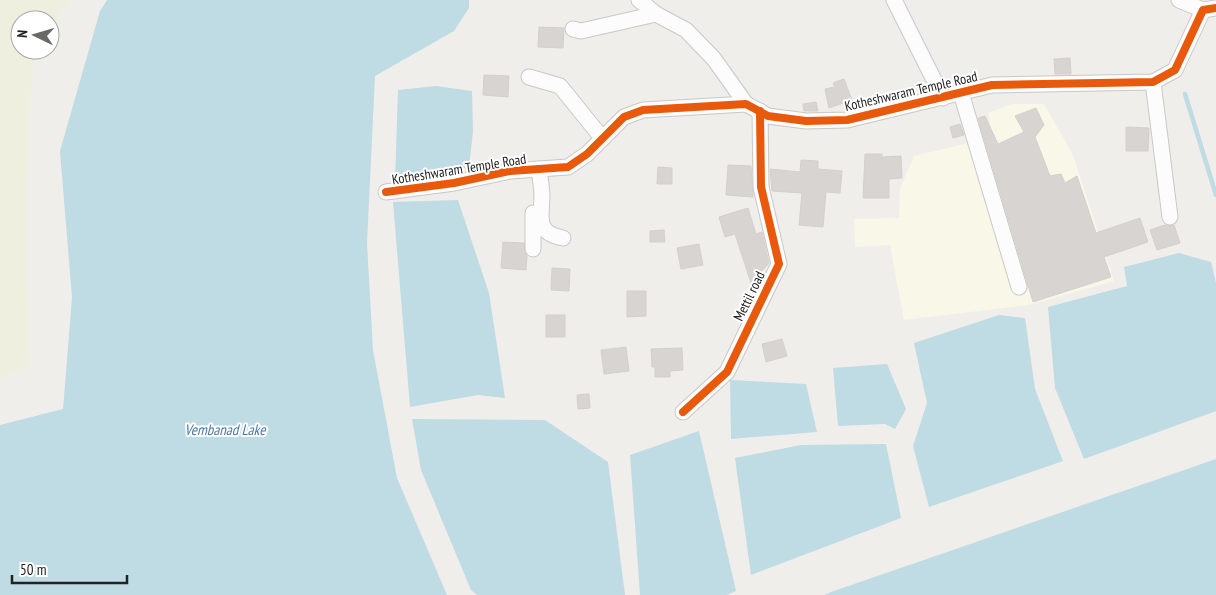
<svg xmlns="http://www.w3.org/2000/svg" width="1216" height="595" font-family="'PT Sans Narrow',sans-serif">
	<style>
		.education { fill: #f8f7e8 }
		.farmland { fill: #efefdf }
		.water { fill: #bfdbe3 }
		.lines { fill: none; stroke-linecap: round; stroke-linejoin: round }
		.stream { stroke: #bfdbe3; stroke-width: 4.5 }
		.building { fill: #d7d4d2; stroke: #d3d0cc }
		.minor-casing { stroke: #c9c8c7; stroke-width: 17 }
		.minor { stroke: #fdfcfc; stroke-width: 15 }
		.cycleway-casing { stroke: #fff; stroke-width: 11 }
		.cycleway { stroke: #e8590c; stroke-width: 8 }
		.labels { text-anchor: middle; stroke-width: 4; stroke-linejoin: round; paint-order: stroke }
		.street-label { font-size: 14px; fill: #222; stroke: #fff }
		.water-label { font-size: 15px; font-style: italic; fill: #4a7aab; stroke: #fff }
	</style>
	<rect width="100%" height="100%" fill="#f0eeeb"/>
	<!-- education -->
	<path class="education" d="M1013 104H1044L1073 155 1114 281 1029 305 904 320 890 245 855 247 854 219 899 218 900 189 914 156 990 138 989 112Z"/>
	<!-- farmland -->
	<path class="farmland" d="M0 0H70L50 28V20H20V50H35L29 119 26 239 30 366 0 379Z"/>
	<!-- water -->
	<g class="water">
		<path d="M107 0H469V8L454 31 375 76 367 243 373 350 397 478 447 595H0V425L63 409 72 298 60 151 100 11Z"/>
		<path d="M436 86 472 91 473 132 469 167 395 181 398 90Z"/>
		<path d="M458 200 489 293 505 398 478 395 410 407 393 202Z"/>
		<path d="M1179 253 1211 262 1216 283V411L1084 459 1055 388 1048 307 1127 286 1124 267Z"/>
		<path d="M999 315 1025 318 1035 389 1063 461 929 507 913 446 927 403 914 343Z"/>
		<path d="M887 364 906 409 895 429 885 424 838 426 833 368Z"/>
		<path d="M730 380 806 384 817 432 731 439Z"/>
		<path d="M412 419 545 420 608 462 625 595H477L471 590 421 470Z"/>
		<path d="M699 431 736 591 727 595H640L630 455Z"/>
		<path d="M886 444 901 518 751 575 735 458 801 445Z"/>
		<path d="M1216 459V595H824L831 592Z"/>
	</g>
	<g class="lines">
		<!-- stream -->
		<path class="stream" d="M1185 94 1216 195"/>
	</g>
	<!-- building -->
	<g class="building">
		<path d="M539 27 564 28 563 48 538 47Z"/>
		<path d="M1070 58 1071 74H1055L1054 59Z"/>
		<path d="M484 75 509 76 508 97 483 95Z"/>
		<path d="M844 79 852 100 829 108 825 89 835 87 833 83Z"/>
		<path d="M816 102 818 111H804L803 104Z"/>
		<path d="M1036 108 1044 125 1035 137 1050 176 1061 174 1065 183 1077 176 1096 233 1140 218 1148 242 1104 257 1111 277 1033 302 978 118 985 116 998 144 1024 132 1015 116Z"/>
		<path d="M960 124 964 135 953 138 950 127Z"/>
		<path d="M1126 127 1149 128 1148 151H1126Z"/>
		<path d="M865 154H882V157L901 156 902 178 889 179V198H863Z"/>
		<path d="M801 160 818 161V169L842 171 840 193 826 192 823 227 799 225 802 193 772 191 770 169 800 172Z"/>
		<path d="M728 165 751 166 753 197 726 195Z"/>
		<path d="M658 167 672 168V184H657Z"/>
		<path d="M748 208 756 234 762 232 769 263 751 283 735 234 725 237 719 217Z"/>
		<path d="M1165 225H1174L1180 243 1157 250 1150 230Z"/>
		<path d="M664 230 665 242H650V231Z"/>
		<path d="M503 242 524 243 525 253 527 256 526 270 501 268Z"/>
		<path d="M699 244 703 265 681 269 677 248Z"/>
		<path d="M552 268 570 269 569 291 551 290Z"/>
		<path d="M627 291H646V316L627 317Z"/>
		<rect x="546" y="315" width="19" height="22"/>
		<path d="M782 339 787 356 766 362 762 344Z"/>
		<path d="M626 347 629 371 604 374 601 350Z"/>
		<path d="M682 348 683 370 670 371V377H655V367H652L651 349Z"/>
		<path d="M589 394 590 408 578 409 577 395Z"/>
	</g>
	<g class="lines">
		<defs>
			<g id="minor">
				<path d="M639 0 656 14"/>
				<path d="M894 0 943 98"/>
				<path d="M1179 0 1203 10"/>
				<path d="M573 29 581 31 656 14 686 30 714 59 746 104"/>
				<path d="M529 77 560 86 602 138"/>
				<path d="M1153 82 1170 217"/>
				<path d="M961 93 1019 287"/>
				<path d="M539 169C540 178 542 188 542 197 541 219 536 233 563 238"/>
				<path d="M386 192 454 183 510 171 568 167 587 154 624 117 643 110 746 104 768 116 806 121 847 120 992 85 1153 82 1175 70 1203 10 1216 8"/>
				<path d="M533 213V249"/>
				<path d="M683 412 727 372 779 264 761 187 760 111"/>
			</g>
		</defs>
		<!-- minor casing -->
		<use href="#minor" class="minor-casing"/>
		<!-- minor -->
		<use href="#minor" class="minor"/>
		<defs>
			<g id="cycleway">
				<path d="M386 192 454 183 510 171 568 167 587 154 624 117 643 110 746 104 768 116 806 121 847 120 992 85 1153 82 1175 70 1203 10 1216 8"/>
				<path d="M683 412 727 372 779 264 761 187 760 111"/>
			</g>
		</defs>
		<!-- cycleway casing -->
		<use href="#cycleway" class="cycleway-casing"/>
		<!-- cycleway -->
		<use href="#cycleway" class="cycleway"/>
	</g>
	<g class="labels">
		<!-- street labels -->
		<g class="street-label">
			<text transform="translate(911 91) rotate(-13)" y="5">Kotheshwaram Temple Road</text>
			<text transform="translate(459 169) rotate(-9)" y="5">Kotheshwaram Temple Road</text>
			<text transform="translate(749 296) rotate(-64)" y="5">Mettil road</text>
		</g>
		<!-- water labels -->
		<g class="water-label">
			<text x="225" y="435">Vembanad Lake</text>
		</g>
	</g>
	<!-- north arrow -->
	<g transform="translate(35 35) rotate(275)"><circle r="24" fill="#ffffff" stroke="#a7a7a7"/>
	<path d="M0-4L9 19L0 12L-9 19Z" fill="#6a6968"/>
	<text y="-8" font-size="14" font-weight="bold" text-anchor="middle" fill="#222222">N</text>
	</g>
	<!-- scale -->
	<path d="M12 575v8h115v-8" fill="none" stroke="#222222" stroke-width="2.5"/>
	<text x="20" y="575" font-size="15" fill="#222222" stroke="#ffffff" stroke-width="4" paint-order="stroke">50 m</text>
</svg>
